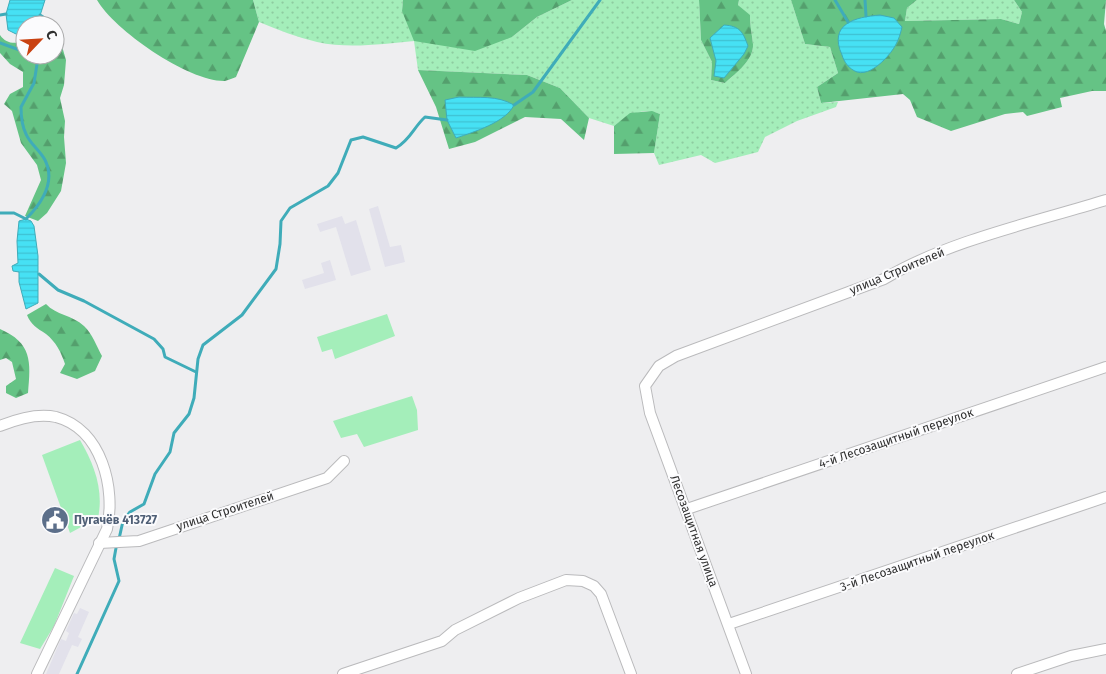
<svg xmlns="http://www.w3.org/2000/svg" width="1106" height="674" font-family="'Fira Sans',sans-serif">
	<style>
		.built { fill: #e2e1eb }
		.grass { fill: url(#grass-dots) }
		.forest { fill: url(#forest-firs) }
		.garden { fill: #a4eeba }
		.water { fill: url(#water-rules); stroke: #3facb9 }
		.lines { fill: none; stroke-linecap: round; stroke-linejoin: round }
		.stream { stroke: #3facb9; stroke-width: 3 }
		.minor-casing { stroke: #bababc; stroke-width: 12 }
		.minor { stroke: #fff; stroke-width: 10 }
		.labels { text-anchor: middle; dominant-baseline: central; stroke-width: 4; stroke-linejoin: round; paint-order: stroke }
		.street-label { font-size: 12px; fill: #303030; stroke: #fbfbfd }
		.service-label { font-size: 12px; font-weight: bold; fill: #4e5e75; stroke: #fbfbfd; text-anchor: start }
	</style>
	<defs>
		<pattern id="grass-dots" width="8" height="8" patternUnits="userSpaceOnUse" patternTransform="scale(1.25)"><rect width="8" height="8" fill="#a4eeba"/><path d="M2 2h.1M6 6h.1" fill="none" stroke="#8ecca0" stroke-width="1.8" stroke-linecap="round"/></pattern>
		<pattern id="forest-firs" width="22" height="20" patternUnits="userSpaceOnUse" patternTransform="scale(1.25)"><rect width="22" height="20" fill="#65c385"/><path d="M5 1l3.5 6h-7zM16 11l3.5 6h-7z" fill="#549f6d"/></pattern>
		<pattern id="water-rules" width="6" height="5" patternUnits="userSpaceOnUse" patternTransform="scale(1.25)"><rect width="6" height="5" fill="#46e1f4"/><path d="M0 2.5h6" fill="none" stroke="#3ec1d2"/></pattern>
	</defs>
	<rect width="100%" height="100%" fill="#eeeef0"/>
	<g class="built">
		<path d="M 378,206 L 390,247 L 401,245 L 405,262 L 385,267 L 369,209 Z"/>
		<path d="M 342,216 L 345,224 L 356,220 L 371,270 L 351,276 L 336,227 L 320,232 L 317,224 Z"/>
		<path d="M 330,260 L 336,280 L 305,289 L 302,280 L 324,273 L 321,263 Z"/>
		<path d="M 80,608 L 89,612 L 78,637 L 82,639 L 78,647 L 72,645 L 59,674 L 46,674 L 61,639 L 66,641 L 69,633 L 66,631 L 74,613 L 77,614 Z"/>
	</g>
	<g class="grass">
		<path d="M 253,0 L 403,0 L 402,11 L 512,37 L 537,17 L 572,0 L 699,0 L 701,40 L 712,62 L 711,80 L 725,83 C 736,73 754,60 753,44 C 752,34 750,26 750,16 L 738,5 L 739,0 L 791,0 L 805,44 L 830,47 L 838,73 L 817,87 L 821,103 L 838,102 L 836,107 L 797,121 L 765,137 L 758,152 L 715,163 L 701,155 L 659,165 L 654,153 L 660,114 C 642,107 628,115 614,126 L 589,118 L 560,88 L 527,75 L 418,70 L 414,41 C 383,44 348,49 317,42 C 297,37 278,30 259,22 Z"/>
		<path d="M 917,0 L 1014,0 L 1022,12 L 1019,24 L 1001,19 L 905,21 L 907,8 Z"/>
	</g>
	<g class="forest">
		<path d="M 97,0 L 253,0 L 259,22 L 236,77 C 233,78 229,80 225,81 C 189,82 114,30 97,0 Z"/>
		<path d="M 403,0 L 572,0 L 537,17 L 512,37 L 475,51 L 414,41 L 402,11 Z"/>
		<path d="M 699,0 L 739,0 L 738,5 L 750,15 C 750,26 752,34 753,44 C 754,60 736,73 725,83 L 711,80 L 712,62 L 701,40 Z"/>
		<path d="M 791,0 L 917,0 L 907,8 L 905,21 L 1001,19 L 1019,24 L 1022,12 L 1014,0 L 1106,0 L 1104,24 L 1106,31 L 1106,91 L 1092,91 L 1060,98 L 1062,107 L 1027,116 L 1023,112 L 1005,114 L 951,131 L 917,117 L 910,100 L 903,94 L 821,103 L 817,87 L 838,73 L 830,47 L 805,44 Z"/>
		<path d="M 55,32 L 59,36 L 66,60 L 64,85 L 60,98 L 65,121 L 64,137 L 66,163 L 61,191 L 47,213 L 38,221 L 25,216 L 41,180 L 37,165 L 21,143 L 12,111 L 4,104 L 10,94 L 23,87 L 23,72 L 10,64 L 0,53 L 0,35 C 6,44 15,44 25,41 L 25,55 L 55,55 Z"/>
		<path d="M 418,70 L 527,75 L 560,88 L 589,118 L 584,140 L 561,119 L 525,117 L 475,142 L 449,149 L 436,107 Z"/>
		<path d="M 652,111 L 660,114 L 654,153 L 614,154 L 614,126 L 630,113 Z"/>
		<path d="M 46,304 C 56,315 72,315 84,326 C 92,333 97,347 102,356 L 95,371 L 77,379 L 60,373 L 65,364 C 61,352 56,342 46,334 C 37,328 31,325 27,315 Z"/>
		<path d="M 0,329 C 32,343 31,361 28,393 L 16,398 L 6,393 L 6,386 L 16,379 L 12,362 L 6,358 L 0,360 Z"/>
	</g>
	<g class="garden">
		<path d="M 387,314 L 395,336 L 335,359 L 332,349 L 322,352 L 317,337 Z"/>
		<path d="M 412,396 L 417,410 L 418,430 L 364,447 L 357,434 L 341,438 L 333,421 Z"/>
		<path d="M 80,440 C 94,464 104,490 98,518 L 70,533 L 42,455 Z"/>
		<path d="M 55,568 L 74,576 L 54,626 L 40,649 L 20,643 Z"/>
	</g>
	<g class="water">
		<path d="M 10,0 L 45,0 L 38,22 L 36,25 L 25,25 L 25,31 L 18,35 L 8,30 L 6,14 Z"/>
		<path d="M 880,15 L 894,18 L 902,27 C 899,41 894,50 884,60 C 877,67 866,75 857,72 C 849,69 844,62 842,55 C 828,24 855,17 880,15 Z"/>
		<path d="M 724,25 C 740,26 743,32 748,46 L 744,54 L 724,78 L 714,76 L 716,61 L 710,38 Z"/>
		<path d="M 459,97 C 479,98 497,95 514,105 C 506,122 474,132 456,138 L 447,120 L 445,100 Z"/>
		<path d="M 26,219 L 31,221 L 34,226 L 38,256 L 38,303 L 26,309 L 19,282 L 19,272 L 13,271 L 12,266 L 18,263 L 17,241 L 19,221 Z"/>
	</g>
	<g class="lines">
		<g class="stream">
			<path d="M 835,0 L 848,22"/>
			<path d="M 865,0 L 866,16"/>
			<path d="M 0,15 L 6,14"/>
			<path d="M 40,15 L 46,19 L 48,25"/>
			<path d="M 0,43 L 25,52"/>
			<path d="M 514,105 L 533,92 L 600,0"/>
			<path d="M 0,213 L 14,213 L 26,219 C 42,203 56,182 45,160 C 40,150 30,144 26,134 C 22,126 21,116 21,107 L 34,83 L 38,58 L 41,55"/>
			<path d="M 39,274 L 58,290 L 84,301 L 154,339 L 163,349 L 165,357 L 196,372"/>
			<path d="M 119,539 L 123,521 L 130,512 L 144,504 L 155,474 L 170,452 L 174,433 L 189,414 L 194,398 L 198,359 L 203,345 L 242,315 L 276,269 L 280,244 L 281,221 L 290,208 L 328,186 L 338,173 L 351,140 L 363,137 L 396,148 C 411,139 413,128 425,117 L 447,120"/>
			<path d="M 77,674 L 119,581 L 114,559 L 116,548"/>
		</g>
		<g class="minor-casing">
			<g id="minor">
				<path d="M 0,426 C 17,419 38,413 56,417 C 102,429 116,489 107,529 L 37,674"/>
				<path d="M 687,509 L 1106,367"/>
				<path d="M 99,543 L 139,541 L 327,478 L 344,461"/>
				<path d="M 729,624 L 1106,497"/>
				<path d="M 343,674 L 442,641 L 455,630 L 519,598 L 566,580 L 583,581 L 594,586 L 601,594 L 631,674"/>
				<path d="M 746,674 L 650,413 L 645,386 L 659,366 L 676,356 L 884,279 C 947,241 1035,222 1106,200"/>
				<path d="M 1017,674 L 1071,656 L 1106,649"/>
			</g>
		</g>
		<use href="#minor" class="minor"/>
	</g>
	<defs>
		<g id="civic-disc" transform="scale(1.4375)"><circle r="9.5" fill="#5c6f8a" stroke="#fbfbfd"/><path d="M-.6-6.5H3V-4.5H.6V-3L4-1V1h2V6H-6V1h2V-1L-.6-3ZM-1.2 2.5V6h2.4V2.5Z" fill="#fff"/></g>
	</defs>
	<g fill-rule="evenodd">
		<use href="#civic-disc" x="55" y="520"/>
	</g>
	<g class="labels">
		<g class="street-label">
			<text transform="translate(897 271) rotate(-23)">улица Строителей</text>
			<text transform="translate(896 438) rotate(-19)">4-й Лесозащитный переулок</text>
			<text transform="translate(225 511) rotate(-18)">улица Строителей</text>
			<text transform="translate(694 531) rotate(70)">Лесозащитная улица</text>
			<text transform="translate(917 561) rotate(-19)">3-й Лесозащитный переулок</text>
		</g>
		<g class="service-label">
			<text x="74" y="520">Пугачёв 413727</text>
		</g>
	</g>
	<g transform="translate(40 40) rotate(65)"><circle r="24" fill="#fbfbfd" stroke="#aaaaab"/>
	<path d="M0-4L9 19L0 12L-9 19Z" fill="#c94212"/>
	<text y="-8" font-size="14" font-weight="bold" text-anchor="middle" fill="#303030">С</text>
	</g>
</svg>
